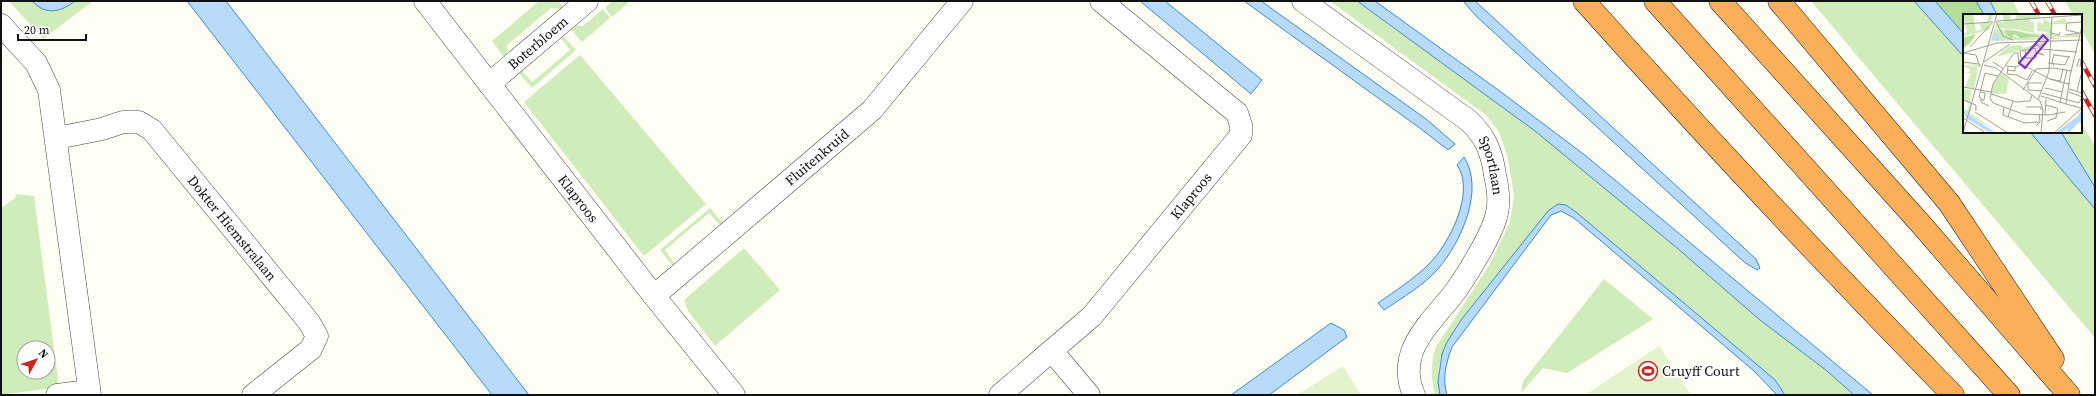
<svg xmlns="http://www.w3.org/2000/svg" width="2096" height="396" font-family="'Source Serif 4',serif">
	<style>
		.green { fill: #d1ecbb; fill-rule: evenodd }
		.forest { fill: #b3de9a }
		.pitch { fill: #e3f3ce }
		.water { fill: #b7dbf9; stroke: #3a8ad3 }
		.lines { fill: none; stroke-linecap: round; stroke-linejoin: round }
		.street-casing { stroke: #444; stroke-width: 23 }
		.highway-casing { stroke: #222; stroke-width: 23 }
		.street { stroke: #fff; stroke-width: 22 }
		.highway { stroke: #faaf58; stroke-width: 22 }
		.rail-casing { stroke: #c92621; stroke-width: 4.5 }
		.rail { stroke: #fff; stroke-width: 3; stroke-dasharray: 9; stroke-linecap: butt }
		.labels { text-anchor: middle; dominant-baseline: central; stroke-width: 4; stroke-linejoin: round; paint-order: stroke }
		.street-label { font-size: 14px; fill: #111; stroke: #fff }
		.poi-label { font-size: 14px; fill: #111; stroke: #fff; text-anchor: start }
		.inset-river { fill: none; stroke: #b7dbf9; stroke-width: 2 }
		.inset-road { fill: none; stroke: #a09f9a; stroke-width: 1 }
		.view { fill: #7b2cbf; fill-opacity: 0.15; stroke: #7b2cbf; stroke-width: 2 }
		.inset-edge { fill: none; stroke: #111; stroke-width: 2 }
	</style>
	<rect width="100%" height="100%" fill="#fffef5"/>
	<g class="green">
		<path d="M 9,1 L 32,1 L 37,6 L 60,11 L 75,1 L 93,1 L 43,39 Z"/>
		<path d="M 539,1 L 558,1 L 563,7 L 560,9 L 551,8 L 507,45 L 507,55 L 504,57 L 492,41 Z"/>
		<path d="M 612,1 L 630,1 L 612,17 L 605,8 Z"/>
		<path d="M 1330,1 L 1356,1 L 1535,131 L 1677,248 L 1761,320 L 1827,371 L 1854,395 L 1785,395 L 1775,381 L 1762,369 L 1558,205 L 1447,342 C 1439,359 1437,376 1440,395 L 1435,395 C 1431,378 1430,364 1436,347 L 1490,264 L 1509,224 L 1512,210 L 1514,195 L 1508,159 L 1499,132 L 1486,115 Z"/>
		<path d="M 1811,1 L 1914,1 L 1964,57 L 1964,132 L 2030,132 L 2090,202 L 2095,209 L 2095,338 Z"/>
		<path d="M 1990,1 L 2013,1 L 2020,15 L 1997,15 Z"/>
		<path d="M 2065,1 L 2095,1 L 2095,54 L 2081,29 L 2081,15 L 2073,15 Z"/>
		<path d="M 603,9 L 610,18 L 582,42 L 570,28 L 574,25 L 583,26 Z"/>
		<path d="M 562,35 L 576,50 L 532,88 L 518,72 L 522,71 L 532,82 L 570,50 L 561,38 Z"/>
		<path d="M 580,55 L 706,204 L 644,256 L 524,102 Z"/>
		<path d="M 2081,122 L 2095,146 L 2095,187 L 2061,132 L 2081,132 Z"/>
		<path d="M 16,194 L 34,196 L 59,387 L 1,395 L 1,208 L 15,198 ZM 24,348 L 48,348 L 48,372 L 24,372 Z"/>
		<path d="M 710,208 L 723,223 L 720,225 L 709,213 L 665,250 L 674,263 L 673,266 L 660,250 Z"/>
		<path d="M 744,248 L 780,290 L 715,346 L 688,311 L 684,300 Z"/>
		<path d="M 1604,279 L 1653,319 L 1567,373 L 1543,368 L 1521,393 L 1523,381 Z"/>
	</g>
	<path class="forest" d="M 1935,1 L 1976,1 L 1984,15 L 1964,15 L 1964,34 Z"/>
	<g class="pitch">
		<path d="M 1659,346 L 1691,395 L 1585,395 Z"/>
		<path d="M 1343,366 L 1361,395 L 1297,395 Z"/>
	</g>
	<g class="water">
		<path d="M 32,1 L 75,1 C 61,12 46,16 32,1 Z"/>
		<path d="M 187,1 L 226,1 L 529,395 L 492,395 Z"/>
		<path d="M 1140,1 L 1165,1 L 1262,80 L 1251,94 Z"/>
		<path d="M 1244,1 L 1261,1 L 1426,119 L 1455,144 L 1448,150 L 1421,129 Z"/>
		<path d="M 1357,1 L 1375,1 L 1501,92 L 1586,156 L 1873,395 L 1854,395 L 1827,371 L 1760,320 L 1677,248 L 1535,131 Z"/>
		<path d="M 1463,1 L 1475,1 L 1756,259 L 1760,268 L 1757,270 L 1744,262 L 1476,16 Z"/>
		<path d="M 1914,1 L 1935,1 L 1964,34 L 1964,57 Z"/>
		<path d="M 1976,1 L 1990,1 L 1997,15 L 1984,15 Z"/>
		<path d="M 2030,132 L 2061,132 L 2095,187 L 2095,209 Z"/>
		<path d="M 1464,157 C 1485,190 1461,242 1438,269 C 1424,285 1402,298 1384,310 L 1378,303 C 1395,291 1414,279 1429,264 C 1449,244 1476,192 1457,165 Z"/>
		<path d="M 1558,204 L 1566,205 L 1576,212 L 1761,368 L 1775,380 L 1785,395 L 1777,395 L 1754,371 L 1574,218 L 1561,211 L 1551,215 L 1452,347 C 1446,363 1442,378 1447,395 L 1440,395 L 1438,382 L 1442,354 L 1447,342 L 1461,320 L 1548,211 Z"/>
		<path d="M 1331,323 L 1344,330 L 1347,337 L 1269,395 L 1231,395 Z"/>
	</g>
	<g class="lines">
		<g class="street-casing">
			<g id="street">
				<path id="s1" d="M 425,1 L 654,296 L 734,395"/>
				<path id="s2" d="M 1303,1 L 1469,121 C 1486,137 1492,153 1495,175 C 1498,188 1500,204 1496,217 C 1491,236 1464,281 1451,297 C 1427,326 1396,354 1414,395"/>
				<path d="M 1,25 L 36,63 L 49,90 L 90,395"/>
				<path id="s3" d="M 489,84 L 587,1"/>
				<path id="s4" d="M 57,138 L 102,129 L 123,122 L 139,122 L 152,130 L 309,322 L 317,336 L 311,349 L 253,395"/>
				<path id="s5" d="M 654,296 L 872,110 L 962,1"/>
				<path d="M 1052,351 L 1089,395"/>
				<path d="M 57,395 L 89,391"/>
				<path id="s6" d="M 1000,395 L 1092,316 L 1241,135 L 1241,125 L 1237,113 L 1101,1"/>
			</g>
		</g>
		<g class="highway-casing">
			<g id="highway">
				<path d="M 1584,1 C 1704,135 1827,266 1953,395"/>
				<path d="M 1655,1 L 2009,395"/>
				<path d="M 1720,1 L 1919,222 L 2069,395"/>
				<path d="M 1779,1 L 1949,203 L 2053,359"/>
			</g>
		</g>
		<use href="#street" class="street"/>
		<use href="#highway" class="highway"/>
		<g class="rail-casing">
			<g id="rail">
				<path d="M 2031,1 L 2039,15"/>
				<path d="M 2047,1 L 2055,15"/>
				<path d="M 2081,61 L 2095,86"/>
				<path d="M 2081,91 L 2095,115"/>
			</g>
		</g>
		<use href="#rail" class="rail"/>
	</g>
	<defs>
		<g id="stadium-ring" transform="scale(1)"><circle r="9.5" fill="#fff" stroke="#c92621" stroke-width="1.5"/><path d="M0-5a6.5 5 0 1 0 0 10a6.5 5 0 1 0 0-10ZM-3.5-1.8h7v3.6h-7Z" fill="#c92621"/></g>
	</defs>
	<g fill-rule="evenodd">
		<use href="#stadium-ring" x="1648" y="371"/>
	</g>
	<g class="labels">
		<g class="street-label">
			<text stroke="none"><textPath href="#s3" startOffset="64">Boterbloem</textPath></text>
			<text stroke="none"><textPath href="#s5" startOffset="214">Fluitenkruid</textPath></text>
			<text stroke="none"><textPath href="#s2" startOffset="256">Sportlaan</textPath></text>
			<text stroke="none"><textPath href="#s6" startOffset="277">Klaproos</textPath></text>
			<text stroke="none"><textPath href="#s1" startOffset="250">Klaproos</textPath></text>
			<text stroke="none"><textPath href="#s4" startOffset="226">Dokter Hiemstralaan</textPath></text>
		</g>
		<g class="poi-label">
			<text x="1662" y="371">Cruyff Court</text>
		</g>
	</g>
	<g transform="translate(1963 14)">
		<rect width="119" height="119" fill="#fffef5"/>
		<path d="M 0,0 L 10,0 L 13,17 L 18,16 L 17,9 L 24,8 L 26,0 L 30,0 L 28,7 L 25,8 L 27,15 L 0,23 L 0,20 L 4,18 ZM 35,0 L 48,0 L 47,6 L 52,6 L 54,0 L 77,0 L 77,4 L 67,5 L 67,8 L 71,8 L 71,19 L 81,21 L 85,18 L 74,17 L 74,8 L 80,10 L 81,4 L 87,9 L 102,4 L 104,10 L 89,10 L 88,20 L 100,22 L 116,20 L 119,23 L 87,23 L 52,15 L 31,14 L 36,7 L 41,9 L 40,1 ZM 31,15 L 46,15 L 99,25 L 28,27 ZM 38,15 L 61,18 L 80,24 L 55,24 ZM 85,29 L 79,30 L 79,34 L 77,31 L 33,43 L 46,32 L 58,31 L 60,34 L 75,30 ZM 0,49 L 16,51 L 11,75 L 2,73 L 8,59 L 1,59 L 7,58 L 7,55 L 1,53 L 0,56 L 0,51 L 14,53 L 13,58 L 15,53 ZM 38,59 L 46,65 L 43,80 L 28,80 L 31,69 ZM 0,75 L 8,76 L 7,88 L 13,91 L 13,96 L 11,97 L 13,92 L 9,90 L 7,99 L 36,119 L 0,97 L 0,95 L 4,97 L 7,89 L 0,86 Z" fill="#d1ecbb" fill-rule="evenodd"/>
		<path d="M 41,16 L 54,17 L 80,23 L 57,24 L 51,20 L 49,24 L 43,21 L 44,19 ZM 13,20 L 7,29 L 0,34 L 0,24 Z" fill="#b3de9a"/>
		<path d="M 119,95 L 119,110 L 116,108 L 106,119 L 102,119 L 106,114 L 99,119 L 92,119 L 115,102 ZM 0,97 L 33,119 L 27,119 L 3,104 Z" fill="#b7dbf9"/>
		<path class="inset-river" d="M 30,26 L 32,20 L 35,21 L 35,25 L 31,26"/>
		<path class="inset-road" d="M 33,7 L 40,22 L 50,26M 34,7 L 119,1M 0,10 L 29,8M 88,16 L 88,19 L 96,21 L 97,18M 116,19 L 103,16 L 104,9 L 119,8M 102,21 L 117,19M 7,33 L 30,8M 67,33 L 75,31 L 78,35 L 114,38M 62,36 L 57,37 L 58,44 L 73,44 L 73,38 L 72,34 L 62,36 L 63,44M 0,39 L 34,29 L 119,26M 1,39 L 13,41 L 17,53M 51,39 L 55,39 L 56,50M 73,39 L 81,41 L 77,39M 91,41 L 107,43M 0,48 L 16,50M 21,48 L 47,30M 30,48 L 41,55M 85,49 L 102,51 L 106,42M 21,51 L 33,54 L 77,87 L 80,95 L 78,119M 42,52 L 30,70 L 27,84 L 30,89 L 60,100 L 86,101 L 102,98M 42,52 L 51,39M 43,52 L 54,53 L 58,50 L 87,65M 91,52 L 89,49 L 91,40M 45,53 L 44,60 L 54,61 L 64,66 L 69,57M 114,53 L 116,45 L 118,46 L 117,53M 100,55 L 97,68 L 107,70M 44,56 L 52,57 L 52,53M 97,67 L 87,65 L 97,68M 65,69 L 65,76 L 79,77M 65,69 L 79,69M 101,69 L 104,56M 0,73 L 28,78M 82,74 L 100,78M 106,75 L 119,79M 60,76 L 73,55 L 91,54 L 109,57M 114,77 L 118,61M 18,78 L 22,79 L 21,86 L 18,86M 106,78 L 119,83M 79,79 L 105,86M 28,80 L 53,88 L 67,87 L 69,81M 78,82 L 103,90M 0,86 L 13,91 L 13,97M 75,86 L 86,57 L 89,3M 105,86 L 116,89 L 119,83M 97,89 L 101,69M 103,90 L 107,62 L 119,12M 103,90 L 118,94M 82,91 L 94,94 L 95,98M 26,92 L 18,88 L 18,84 L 16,83 L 22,59 L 35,62M 41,93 L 40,101 L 62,109 L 76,108M 63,93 L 78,93 L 78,96M 12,98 L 45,119M 82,101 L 83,85M 45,103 L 50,87M 0,104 L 23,119M 84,107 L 93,104 L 94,98M 73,112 L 77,108 L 76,100M 0,119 L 34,0M 91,119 L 119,94"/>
		<path class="view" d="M 80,21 L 85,26 L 62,54 L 56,49 Z"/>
		<rect width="119" height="119" class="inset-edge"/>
	</g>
	<rect width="2096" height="396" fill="none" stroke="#111111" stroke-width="4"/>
	<g transform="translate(36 360) rotate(50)"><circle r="19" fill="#ffffff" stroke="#a0a0a0"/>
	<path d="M0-3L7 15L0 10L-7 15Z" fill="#c92621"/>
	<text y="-6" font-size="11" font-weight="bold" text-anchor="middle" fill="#111111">N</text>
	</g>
	<path d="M18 34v6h68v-6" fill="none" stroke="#111111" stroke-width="2"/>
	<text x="24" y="34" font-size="12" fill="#111111" stroke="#ffffff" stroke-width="3" paint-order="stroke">20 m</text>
</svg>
